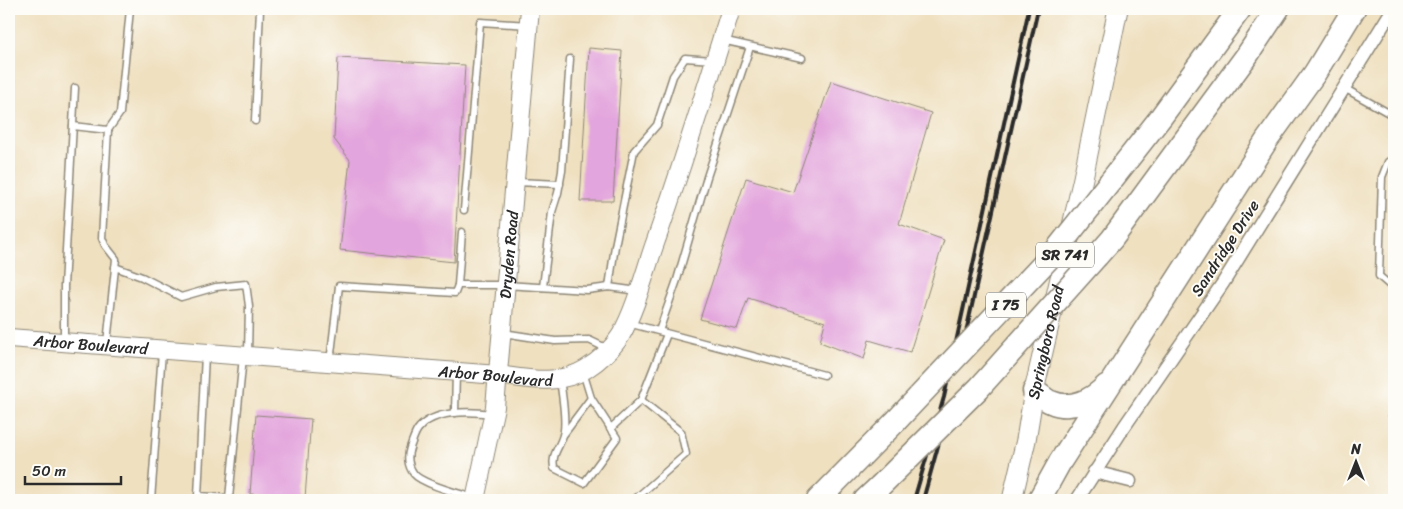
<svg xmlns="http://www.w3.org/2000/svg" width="1403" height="509" font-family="Sriracha,sans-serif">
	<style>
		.building { fill: #e3a5dd }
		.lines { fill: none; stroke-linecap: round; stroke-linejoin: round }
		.lane-casing { stroke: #8d8676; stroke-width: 9 }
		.street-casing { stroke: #8d8676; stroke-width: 15 }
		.secondary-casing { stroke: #8d8676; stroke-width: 20 }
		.primary-casing { stroke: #8d8676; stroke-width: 21 }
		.highway-casing { stroke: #8d8676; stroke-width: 25 }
		.lane { stroke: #fff; stroke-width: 6 }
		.street { stroke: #fff; stroke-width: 12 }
		.secondary { stroke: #fff; stroke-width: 18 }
		.primary { stroke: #fff; stroke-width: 19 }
		.highway { stroke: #fff; stroke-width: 22 }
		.rail { stroke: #2b2b2b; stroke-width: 4 }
		.highway-bridge-casing { stroke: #8d8676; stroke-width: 25; stroke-linecap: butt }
		.highway-bridge { stroke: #fff; stroke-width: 22 }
		.labels { text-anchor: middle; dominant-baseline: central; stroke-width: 4; stroke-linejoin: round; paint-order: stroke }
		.shield { fill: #fdfcf7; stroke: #6a6a68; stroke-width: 1 }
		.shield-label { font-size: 15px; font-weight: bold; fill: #2b2b2b }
		.street-label { font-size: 16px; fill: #2b2b2b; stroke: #fdfcf7 }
	</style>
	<rect width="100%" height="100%" fill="#fdfcf7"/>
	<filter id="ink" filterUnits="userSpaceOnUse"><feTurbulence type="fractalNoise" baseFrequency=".02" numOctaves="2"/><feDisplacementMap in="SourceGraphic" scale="10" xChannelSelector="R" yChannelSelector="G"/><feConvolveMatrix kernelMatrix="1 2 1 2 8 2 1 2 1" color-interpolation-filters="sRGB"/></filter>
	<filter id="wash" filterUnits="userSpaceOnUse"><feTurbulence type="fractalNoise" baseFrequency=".0096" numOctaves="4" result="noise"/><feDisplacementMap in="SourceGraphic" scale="20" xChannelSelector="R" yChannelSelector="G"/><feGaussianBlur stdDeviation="1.12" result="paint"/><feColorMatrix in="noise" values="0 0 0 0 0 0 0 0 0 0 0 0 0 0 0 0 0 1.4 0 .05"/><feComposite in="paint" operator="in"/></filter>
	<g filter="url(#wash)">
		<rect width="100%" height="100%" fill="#efe0c0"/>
		<g id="blocks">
			<g class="building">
				<path d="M 589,48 L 622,51 L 613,201 L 580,201 Z"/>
				<path d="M 338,58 L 465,65 L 454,262 L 340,250 L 350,160 L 334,139 Z"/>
				<path d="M 831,81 L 931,113 L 899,224 L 944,240 L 910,352 L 869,340 L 864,359 L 820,342 L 825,322 L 748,298 L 737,329 L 700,319 L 746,178 L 793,192 Z"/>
				<path d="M 256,415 L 311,419 L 305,498 L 250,494 Z"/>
			</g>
		</g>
	</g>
	<g filter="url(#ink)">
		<use href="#blocks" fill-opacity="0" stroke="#8d8676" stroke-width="1"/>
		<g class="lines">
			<g class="lane-casing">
				<g id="lane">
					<path d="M 722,40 L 802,58"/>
					<path d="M 1344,88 L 1394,116"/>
					<path d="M 255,121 L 260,9"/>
					<path d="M 73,126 L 108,130 L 102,238 L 105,245 L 116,259 L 107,343"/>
					<path d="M 108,130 L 120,113 L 130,9"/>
					<path d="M 1394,158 L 1388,162 L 1382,177 L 1379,276 L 1394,289"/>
					<path d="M 517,182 L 560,184"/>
					<path d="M 464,210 L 480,22 L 529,25"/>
					<path d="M 115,267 L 142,277 L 181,297 L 216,287 L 246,284 L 249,306 L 248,354"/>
					<path d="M 458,285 L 462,232"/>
					<path d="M 543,287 L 552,212 L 558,193 L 562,171 L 570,59"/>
					<path d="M 609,287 L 615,246 L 634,151 L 657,125 L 673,76 L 685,58 L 713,60"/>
					<path d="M 628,323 L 824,375"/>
					<path d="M 1394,325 L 1392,415 L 1394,415"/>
					<path d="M 659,331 L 677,280 L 707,177 L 750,47"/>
					<path d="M 503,333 L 555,341 L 589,340 L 608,349"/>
					<path d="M 64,341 L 64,286 L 75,88"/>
					<path d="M 205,355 L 198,496 L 229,498 L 243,357"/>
					<path d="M 330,362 L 339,286 L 455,293 L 458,285 L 505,285 L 587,290 L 609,287 L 638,291"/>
					<path d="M 560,380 C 562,393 567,423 563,435 C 560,447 551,454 554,468 L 584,483 L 617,438 L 591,398 L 583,372"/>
					<path d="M 455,413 L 456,373"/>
					<path d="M 610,429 L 641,400 L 667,334"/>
					<path d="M 564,434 L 591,398"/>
					<path d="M 474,498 C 461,494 422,484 414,474 C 407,465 407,455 411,445 C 413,440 415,432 419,428 C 434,410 470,411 492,414"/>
					<path d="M 151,500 L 162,352"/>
					<path d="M 634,500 L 686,454 L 681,432 L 641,400"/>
				</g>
			</g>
			<g class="street-casing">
				<g id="street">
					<path d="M 1094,472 L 1130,481"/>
					<path d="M 1077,500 L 1124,427 L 1223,283 L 1393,9"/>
				</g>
			</g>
			<g class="secondary-casing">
				<g id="secondary">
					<path id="s1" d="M 9,338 L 498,375 C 528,379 558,386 586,369 C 599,361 613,348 621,335 C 636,308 644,275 654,246 C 682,168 706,88 731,9"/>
					<path id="s2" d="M 475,500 L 495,407 L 530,9"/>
				</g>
			</g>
			<g class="primary-casing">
				<g id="primary">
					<path id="s3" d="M 1012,500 L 1026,440 L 1034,391 L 1083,178 L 1118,9"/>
				</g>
			</g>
			<g class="highway-casing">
				<g id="highway">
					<path d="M 1110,182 L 1161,117 L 1240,9"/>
					<path d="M 1097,256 L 1112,239 L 1248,54 L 1278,9"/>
					<path d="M 1034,391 C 1040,394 1045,400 1051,402 C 1071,411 1092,400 1106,386"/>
					<path d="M 818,500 L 895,422"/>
					<path d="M 865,500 L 880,486"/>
					<path d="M 1039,500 L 1060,462 L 1267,140 L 1315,73 L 1354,9"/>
				</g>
			</g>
			<use href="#lane" class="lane"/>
			<use href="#street" class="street"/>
			<use href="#secondary" class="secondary"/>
			<use href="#primary" class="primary"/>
			<use href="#highway" class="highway"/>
			<g class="rail">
				<path d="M 958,368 L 1038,9"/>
				<path d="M 914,500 L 944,397 L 1029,9"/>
				<path d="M 923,500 L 945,421"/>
			</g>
			<g class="highway-bridge-casing">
				<g id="highway-bridge">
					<path d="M 895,422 L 1053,254 L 1110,182"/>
					<path d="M 880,486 L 979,388 L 1097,256"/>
				</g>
			</g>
			<use href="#highway-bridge" class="highway-bridge"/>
		</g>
	</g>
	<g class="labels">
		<g class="shield">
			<rect x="1036" y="242.5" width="58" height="25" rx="4"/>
			<rect x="986" y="292.5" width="40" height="25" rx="4"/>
		</g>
		<g class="shield-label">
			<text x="1065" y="255">SR 741</text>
			<text x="1006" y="305">I 75</text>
		</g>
		<g class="street-label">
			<text transform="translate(1225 248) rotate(-57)">Sandridge Drive</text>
			<text stroke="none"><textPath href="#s2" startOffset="248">Dryden Road</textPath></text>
			<text stroke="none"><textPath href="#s3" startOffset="161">Springboro Road</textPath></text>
			<text stroke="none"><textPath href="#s1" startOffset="82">Arbor Boulevard</textPath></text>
			<text stroke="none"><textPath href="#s1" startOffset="488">Arbor Boulevard</textPath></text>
		</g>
	</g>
	<rect width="1403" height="509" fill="none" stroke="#fdfcf7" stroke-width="30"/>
	<g transform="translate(1356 462)" stroke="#fdfcf7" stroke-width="4" paint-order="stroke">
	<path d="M0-4L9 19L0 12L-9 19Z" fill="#2b2b2b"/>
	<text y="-8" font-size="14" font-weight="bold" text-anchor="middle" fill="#2b2b2b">N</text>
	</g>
	<path d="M25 476v8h96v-8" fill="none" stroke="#2b2b2b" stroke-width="2.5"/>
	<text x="32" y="476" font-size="15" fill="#2b2b2b" stroke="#fdfcf7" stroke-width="4" paint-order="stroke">50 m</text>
</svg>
